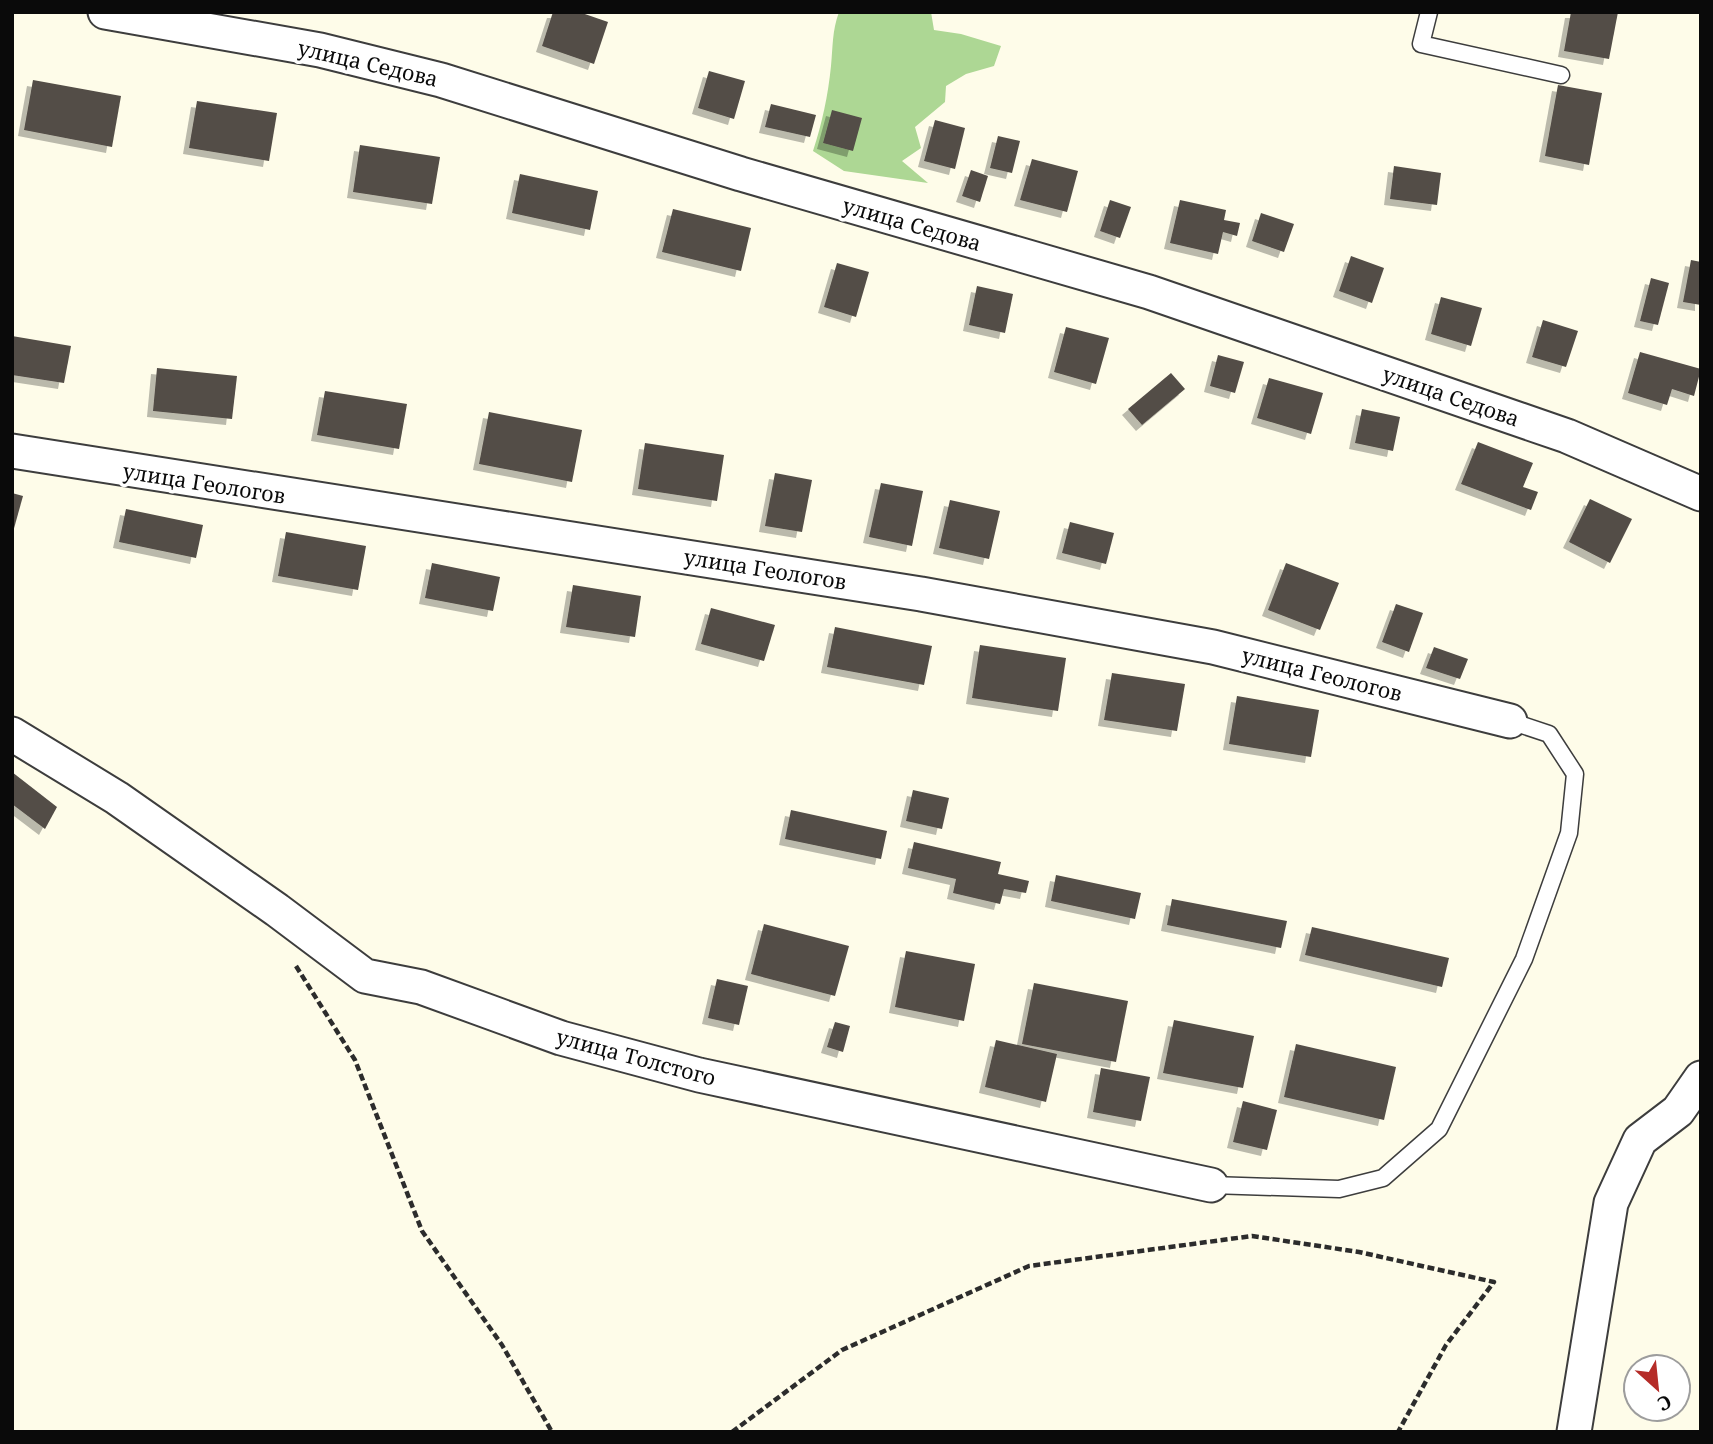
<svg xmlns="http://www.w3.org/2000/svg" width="1713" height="1444" font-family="'Noto Serif',serif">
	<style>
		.forest { fill: #add794 }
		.building { fill: #534d47; filter: url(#shadow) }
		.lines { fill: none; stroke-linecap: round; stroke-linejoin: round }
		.lane-casing { stroke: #3d3d3d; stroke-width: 19 }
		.street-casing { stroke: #3d3d3d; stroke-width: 37 }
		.path { stroke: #2c2c2c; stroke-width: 4.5; stroke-dasharray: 7 3.5; stroke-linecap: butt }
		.lane { stroke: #fff; stroke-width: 16 }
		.street { stroke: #fff; stroke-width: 33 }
		.labels { text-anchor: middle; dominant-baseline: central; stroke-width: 7; stroke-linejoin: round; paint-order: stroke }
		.street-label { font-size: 21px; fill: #0a0a0a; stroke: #fff }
	</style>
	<defs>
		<filter id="shadow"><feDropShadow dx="-6" dy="6" stdDeviation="0" flood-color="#0004"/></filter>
	</defs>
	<rect width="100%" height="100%" fill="#fefce9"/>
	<path class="forest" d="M 839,12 L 931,12 L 934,30 L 961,34 L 1001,46 L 994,66 L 966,74 L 946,86 L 945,102 L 915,127 L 921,148 L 902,161 L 928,183 L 844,171 L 813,151 C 822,123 828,96 831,66 C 833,46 832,31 839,12 Z"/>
	<g class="building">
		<path d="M 553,12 L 579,12 L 608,22 L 594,64 L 542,46 Z"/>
		<path d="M 1571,12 L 1618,12 L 1609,59 L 1564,51 Z"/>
		<path d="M 709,71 L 745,81 L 734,119 L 698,108 Z"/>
		<path d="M 33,80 L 121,96 L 112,147 L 24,130 Z"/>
		<path d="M 1558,85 L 1602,93 L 1589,165 L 1545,156 Z"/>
		<path d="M 197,101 L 277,113 L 269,161 L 189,148 Z"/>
		<path d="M 771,104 L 816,115 L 810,137 L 765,127 Z"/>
		<path d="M 832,110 L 862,118 L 853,151 L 823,143 Z"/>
		<path d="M 935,120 L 965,128 L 955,169 L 924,161 Z"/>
		<path d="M 998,136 L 1020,141 L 1012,173 L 990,168 Z"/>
		<path d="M 360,145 L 440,157 L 432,204 L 353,192 Z"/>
		<path d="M 1032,159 L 1078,171 L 1067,212 L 1020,200 Z"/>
		<path d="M 1394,166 L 1441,173 L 1437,205 L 1390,199 Z"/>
		<path d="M 971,170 L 988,176 L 980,202 L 962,196 Z"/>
		<path d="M 520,174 L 598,191 L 590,230 L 512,213 Z"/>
		<path d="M 1110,200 L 1131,207 L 1120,238 L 1100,231 Z"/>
		<path d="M 1180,200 L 1226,210 L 1224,220 L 1240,223 L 1237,236 L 1223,232 L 1218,254 L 1170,243 Z"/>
		<path d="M 673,209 L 751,228 L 741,271 L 662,252 Z"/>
		<path d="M 1261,213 L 1294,224 L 1284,252 L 1252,241 Z"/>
		<path d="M 1351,256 L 1384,268 L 1372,303 L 1339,291 Z"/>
		<path d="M 1691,260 L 1701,262 L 1701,305 L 1683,302 Z"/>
		<path d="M 837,263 L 869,272 L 856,317 L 824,307 Z"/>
		<path d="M 1651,278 L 1669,283 L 1658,325 L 1640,321 Z"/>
		<path d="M 977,286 L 1013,294 L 1005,333 L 969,325 Z"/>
		<path d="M 1441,297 L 1482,308 L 1471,346 L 1431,334 Z"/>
		<path d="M 1543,320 L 1578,331 L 1566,367 L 1532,357 Z"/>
		<path d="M 1066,327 L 1109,338 L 1096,384 L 1054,372 Z"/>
		<path d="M 12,336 L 71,346 L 64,383 L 12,375 Z"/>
		<path d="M 1640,352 L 1701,369 L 1694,396 L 1672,389 L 1667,405 L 1628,393 Z"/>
		<path d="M 1218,355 L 1244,362 L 1235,393 L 1210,386 Z"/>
		<path d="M 157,368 L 237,376 L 232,419 L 153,411 Z"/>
		<path d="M 1171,373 L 1185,389 L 1142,425 L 1128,409 Z"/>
		<path d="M 1269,378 L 1323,393 L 1311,434 L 1257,418 Z"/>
		<path d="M 325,391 L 407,404 L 399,449 L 317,435 Z"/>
		<path d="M 1362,409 L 1400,417 L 1393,451 L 1355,443 Z"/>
		<path d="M 489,412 L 582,430 L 572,482 L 479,464 Z"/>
		<path d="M 1478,442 L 1533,463 L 1523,487 L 1538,492 L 1531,510 L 1461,484 Z"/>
		<path d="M 645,443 L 724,455 L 717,501 L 638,489 Z"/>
		<path d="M 775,473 L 812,480 L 802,532 L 765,526 Z"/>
		<path d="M 881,483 L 923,491 L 912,546 L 869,537 Z"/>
		<path d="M 12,493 L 23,496 L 13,532 L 12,531 Z"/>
		<path d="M 1590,499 L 1632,519 L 1610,563 L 1569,542 Z"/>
		<path d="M 950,500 L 1000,511 L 989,559 L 939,548 Z"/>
		<path d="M 126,509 L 203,525 L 196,558 L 119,542 Z"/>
		<path d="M 1070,522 L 1114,533 L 1106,564 L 1062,553 Z"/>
		<path d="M 286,532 L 366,546 L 358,590 L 278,576 Z"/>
		<path d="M 432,563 L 500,577 L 493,611 L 425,598 Z"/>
		<path d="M 1286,563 L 1339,583 L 1320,630 L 1268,610 Z"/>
		<path d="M 573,585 L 641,596 L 635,637 L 566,627 Z"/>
		<path d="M 1396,604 L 1423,613 L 1409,652 L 1382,642 Z"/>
		<path d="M 711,608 L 775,625 L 764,661 L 701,644 Z"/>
		<path d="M 835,627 L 932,646 L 924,685 L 827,667 Z"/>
		<path d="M 980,645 L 1066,658 L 1058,711 L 972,698 Z"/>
		<path d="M 1434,647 L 1468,659 L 1460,679 L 1426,668 Z"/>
		<path d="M 1112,673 L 1185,684 L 1177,731 L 1104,720 Z"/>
		<path d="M 1237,696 L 1319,710 L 1311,757 L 1229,744 Z"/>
		<path d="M 12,772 L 57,807 L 45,829 L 12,804 Z"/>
		<path d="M 913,790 L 949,798 L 942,829 L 906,821 Z"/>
		<path d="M 791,810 L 887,831 L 881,859 L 785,839 Z"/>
		<path d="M 914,842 L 1001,862 L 998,874 L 1029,881 L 1026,893 L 1004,889 L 1000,904 L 953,893 L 956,879 L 908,868 Z"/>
		<path d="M 1056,875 L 1141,893 L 1135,919 L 1051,901 Z"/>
		<path d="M 1172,899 L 1287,921 L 1281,948 L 1167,925 Z"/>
		<path d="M 764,924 L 849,946 L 835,996 L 751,974 Z"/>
		<path d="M 1312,927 L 1449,958 L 1442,987 L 1305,955 Z"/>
		<path d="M 906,951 L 975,964 L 964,1021 L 895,1007 Z"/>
		<path d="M 717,979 L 748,986 L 739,1025 L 708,1018 Z"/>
		<path d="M 1034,983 L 1128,1001 L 1116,1062 L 1022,1044 Z"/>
		<path d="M 1174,1020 L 1254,1036 L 1243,1088 L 1163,1073 Z"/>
		<path d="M 835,1022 L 850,1026 L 843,1052 L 827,1047 Z"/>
		<path d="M 996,1040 L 1057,1054 L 1046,1102 L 985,1087 Z"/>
		<path d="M 1296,1044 L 1396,1067 L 1384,1120 L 1284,1097 Z"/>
		<path d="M 1101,1068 L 1150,1077 L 1141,1121 L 1093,1112 Z"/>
		<path d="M 1243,1101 L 1277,1110 L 1267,1150 L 1233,1142 Z"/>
	</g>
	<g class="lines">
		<g class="lane-casing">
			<g id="lane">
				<path d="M 1429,12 L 1421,44 L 1561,75"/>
				<path d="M 1211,1185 L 1339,1189 L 1383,1178 L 1439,1129 L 1524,959 L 1569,833 L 1575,774 L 1549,734 L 1510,721"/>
			</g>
		</g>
		<g class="street-casing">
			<g id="street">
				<path d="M 105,12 L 320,50 L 441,80 L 741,174 L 1149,292 L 1567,436 L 1701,494"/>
				<path d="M 12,451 L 921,594 L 1213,647 L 1510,721"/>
				<path d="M 12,734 L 117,798 L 277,910 L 365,976 L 421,987 L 561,1038 L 699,1075 L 1211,1185"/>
				<path d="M 1574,1432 L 1611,1203 L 1640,1140 L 1678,1111 L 1701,1078"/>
			</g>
		</g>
		<g class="path">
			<path d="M 296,966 L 355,1060 L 422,1231 L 502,1345 L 552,1432"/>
			<path d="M 732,1432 L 842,1350 L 1029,1266 L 1252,1236 L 1359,1252 L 1494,1282 L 1446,1345 L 1398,1432"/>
		</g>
		<use href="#lane" class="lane"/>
		<use href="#street" class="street"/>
	</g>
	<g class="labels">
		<g class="street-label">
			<text transform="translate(368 63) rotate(13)">улица Седова</text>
			<text transform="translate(912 224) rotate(16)">улица Седова</text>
			<text transform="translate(1451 396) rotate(19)">улица Седова</text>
			<text transform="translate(204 483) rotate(9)">улица Геологов</text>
			<text transform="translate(765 569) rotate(9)">улица Геологов</text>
			<text transform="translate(1322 674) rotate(14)">улица Геологов</text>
			<text transform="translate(636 1057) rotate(15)">улица Толстого</text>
		</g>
	</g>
	<rect width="1713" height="1444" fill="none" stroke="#0a0a0a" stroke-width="28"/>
	<g transform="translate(1657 1388) rotate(153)"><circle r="33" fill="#ffffff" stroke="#9d9d9d" stroke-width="2"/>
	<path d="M0-5L12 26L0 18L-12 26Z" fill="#b52c28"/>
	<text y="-10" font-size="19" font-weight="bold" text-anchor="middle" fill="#0a0a0a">С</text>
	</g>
</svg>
